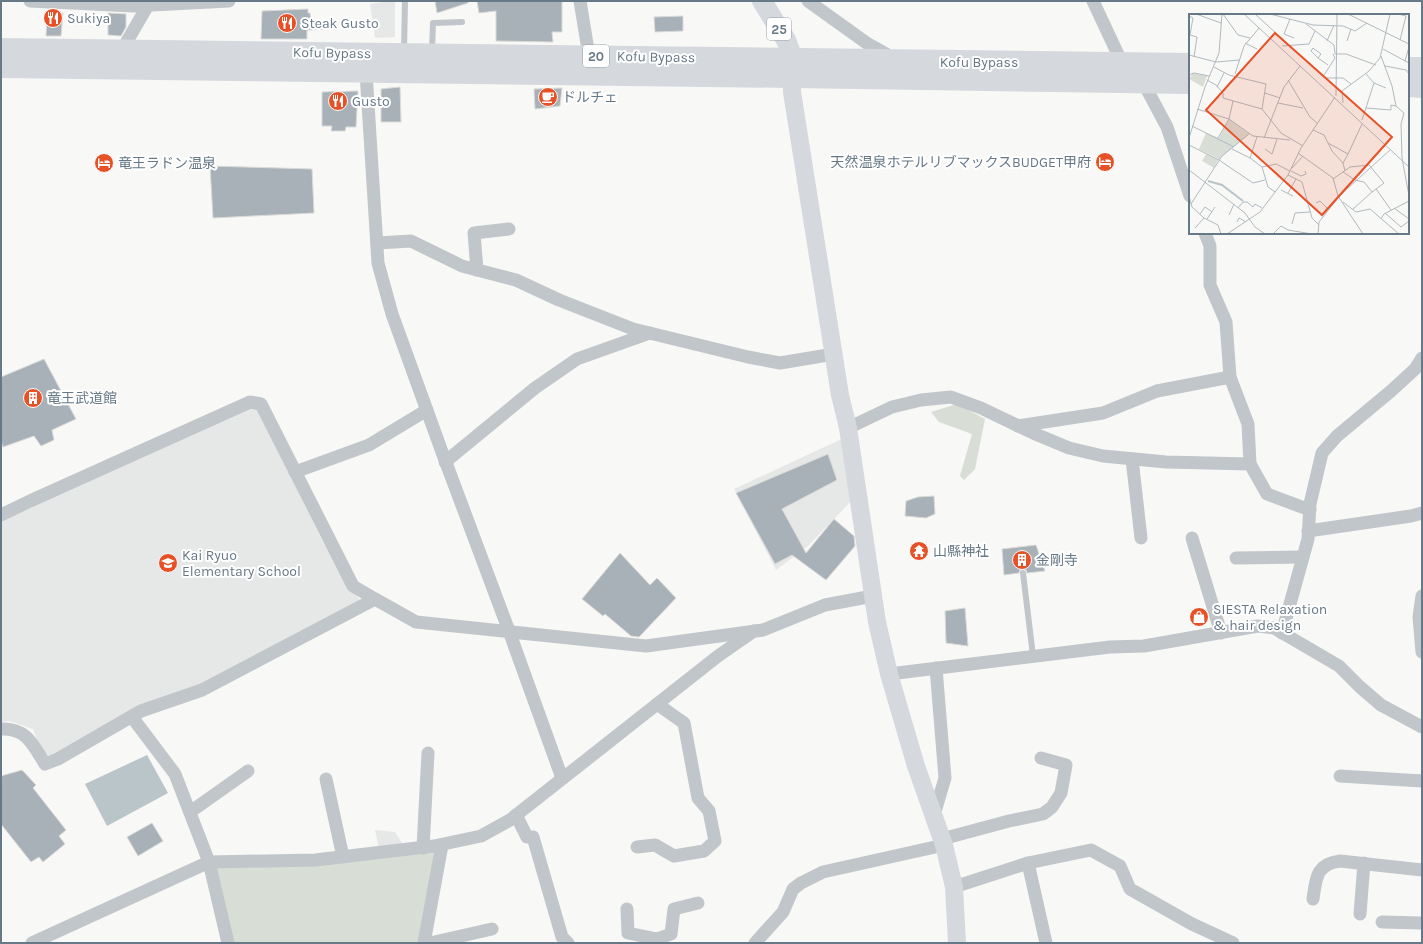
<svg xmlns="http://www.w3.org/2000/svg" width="1423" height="944" font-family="Karla,'Noto Sans JP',sans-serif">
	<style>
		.built { fill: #e6e7e7 }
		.green { fill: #d8ddd5 }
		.water { fill: #b9c5c9 }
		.building { fill: #a8b1b7; stroke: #dadad8 }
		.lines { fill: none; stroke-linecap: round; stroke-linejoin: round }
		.lane { stroke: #c1c6ca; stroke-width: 6 }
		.street { stroke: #c1c6ca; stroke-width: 13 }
		.secondary { stroke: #d5d9dd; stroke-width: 18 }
		.primary { stroke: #d5d9dd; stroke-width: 20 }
		.highway { stroke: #d5d9dd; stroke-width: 22 }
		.labels { text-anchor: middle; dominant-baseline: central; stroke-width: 4; stroke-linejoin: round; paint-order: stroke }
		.shield { fill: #fff; stroke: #95a1ab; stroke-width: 1 }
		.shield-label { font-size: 13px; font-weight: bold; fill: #677987 }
		.poi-label { font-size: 14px; fill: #677987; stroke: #fff; text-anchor: start }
		.street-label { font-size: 14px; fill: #677987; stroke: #fff }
		.inset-river { fill: none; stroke: #b9c5c9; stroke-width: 2 }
		.inset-road { fill: none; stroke: #b1bac0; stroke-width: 1 }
		.view { fill: #e75127; fill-opacity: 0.15; stroke: #e75127; stroke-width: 2 }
		.inset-edge { fill: none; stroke: #677987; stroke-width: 2 }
	</style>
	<rect width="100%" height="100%" fill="#f8f8f6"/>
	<g class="built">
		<path d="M 388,1 L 395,1 L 395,37 L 375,38 L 370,4 Z"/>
		<path d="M 256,406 L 321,538 L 349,588 L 361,601 L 195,687 L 51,756 L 42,753 L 33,729 L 9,721 L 1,722 L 1,519 Z"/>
		<path d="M 846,437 L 858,494 L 808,546 L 776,570 L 734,489 Z"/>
		<path d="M 375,830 L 395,832 L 402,843 L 380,853 Z"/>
	</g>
	<g class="green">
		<path d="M 957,404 L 985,419 L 975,469 L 964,480 L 960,476 L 972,434 L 939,422 L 931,412 Z"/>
		<path d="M 439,848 L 421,943 L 231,943 L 212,864 Z"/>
	</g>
	<path class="water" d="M 147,755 L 168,793 L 107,826 L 85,784 Z"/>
	<g class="building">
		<path d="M 435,1 L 468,1 L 468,3 L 437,13 Z"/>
		<path d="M 477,1 L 562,1 L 562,32 L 552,32 L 553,42 L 496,41 L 496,11 L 479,13 Z"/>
		<path d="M 308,9 L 308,13 L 310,13 L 311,21 L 331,29 L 307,30 L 307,39 L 261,39 L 262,11 Z"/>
		<path d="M 47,13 L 63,13 L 61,36 L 46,36 Z"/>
		<path d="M 108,13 L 126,14 L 126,27 L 121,36 L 108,35 Z"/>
		<path d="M 683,16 L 683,31 L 655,32 L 654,17 Z"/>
		<path d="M 400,87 L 401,122 L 381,122 L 381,89 Z"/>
		<path d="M 562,88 L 560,106 L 535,109 L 534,89 Z"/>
		<path d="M 358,91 L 356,127 L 346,127 L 345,131 L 331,131 L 332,126 L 322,126 L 322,92 Z"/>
		<path d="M 210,166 L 312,169 L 314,213 L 213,218 Z"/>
		<path d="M 44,359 L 76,419 L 52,430 L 54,440 L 41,446 L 34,436 L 3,447 L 1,441 L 1,377 Z"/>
		<path d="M 828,454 L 837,480 L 782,509 L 806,553 L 834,519 L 854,536 L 855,546 L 826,580 L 792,555 L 775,564 L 736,493 Z"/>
		<path d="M 934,496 L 935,514 L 926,518 L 905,516 L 906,501 L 918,497 Z"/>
		<path d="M 1036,545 L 1045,571 L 1027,573 L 1026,570 L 1023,569 L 1020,570 L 1019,573 L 1004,575 L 1002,549 Z"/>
		<path d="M 620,553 L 650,585 L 657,578 L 676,598 L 639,637 L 631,636 L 605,614 L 603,616 L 582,599 Z"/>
		<path d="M 965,608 L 968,646 L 946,643 L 945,611 Z"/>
		<path d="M 22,770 L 36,785 L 33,788 L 66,830 L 59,836 L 65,844 L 43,862 L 39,857 L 31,862 L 1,824 L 1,776 Z"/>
		<path d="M 152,823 L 163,841 L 138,856 L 127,837 Z"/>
	</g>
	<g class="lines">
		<g class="lane">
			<path d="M 404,51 L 405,1"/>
			<path d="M 432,51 L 433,23 L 462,22"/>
			<path d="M 1023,573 L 1033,656"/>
		</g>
		<g class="street">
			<path d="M 30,1 L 133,6 L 229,1"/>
			<path d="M 580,1 L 589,56"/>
			<path d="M 808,1 L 868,44 L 886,54 L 889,61"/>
			<path d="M 1093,1 L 1122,63"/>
			<path d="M 122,50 L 148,5 L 153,2"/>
			<path d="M 366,72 L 378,263 L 392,314 L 442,452 L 509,631 L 562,778"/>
			<path d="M 1143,82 L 1167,127 L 1190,196"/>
			<path d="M 1205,233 L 1210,246 L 1210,285 L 1226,322 L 1230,377"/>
			<path d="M 377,243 L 411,241 L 462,266 L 516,280 L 559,300 L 633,329 L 748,357 L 780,363 L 834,354"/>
			<path d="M 477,270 L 474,233 L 509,229"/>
			<path d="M 1018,426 L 1103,413 L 1157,391 L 1230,377 L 1248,424 L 1250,464"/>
			<path d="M 848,428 L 892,407 L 921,400 L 951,397 L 981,408 L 1033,433 L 1069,448 L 1103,456 L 1166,462 L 1250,464 L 1267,494 L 1310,510"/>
			<path d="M 1132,459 L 1141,538"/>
			<path d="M 445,462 L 535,388 L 577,359 L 650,333"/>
			<path d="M 295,472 L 369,445 L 427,410"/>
			<path d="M 1,515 L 30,501 L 250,402 L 261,404 L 353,586 L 375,599 L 202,690 L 141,711 L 58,759 L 45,764 C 33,745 27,728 1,729"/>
			<path d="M 1308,531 L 1411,516 L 1422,513"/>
			<path d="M 1192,538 L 1221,633"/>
			<path d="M 1236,558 L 1303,557"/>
			<path d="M 1422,596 L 1419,617 L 1422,652"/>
			<path d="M 375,599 L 416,622 L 646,646 L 763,630 L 825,605 L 873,596"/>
			<path d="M 1282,633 L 1308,539 L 1310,504 L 1322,453 L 1337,436 L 1391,391 L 1415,369 L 1422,358"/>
			<path d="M 889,674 L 1110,647 L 1144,646 L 1258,626 L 1274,628 L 1339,666 L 1360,687 L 1381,705 L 1422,727"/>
			<path d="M 132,717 L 175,774 L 209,862 L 228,943"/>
			<path d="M 1340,776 L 1422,781"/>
			<path d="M 326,779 L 343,857"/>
			<path d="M 190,812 L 248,771"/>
			<path d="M 516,815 L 527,837 L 533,837 L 562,937 L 568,943"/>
			<path d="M 934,815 L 945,778 L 936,668"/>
			<path d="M 942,839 L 1009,821 L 1043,814 L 1052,807 L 1061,793 L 1066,765 L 1041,758"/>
			<path d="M 637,847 L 655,845 L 674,856 L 704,851 L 715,841 L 709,811 L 698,798 L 684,723 L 657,704"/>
			<path d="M 423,848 L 428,753"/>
			<path d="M 1028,863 L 1046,943"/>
			<path d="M 954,887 L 1028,863 L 1091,850 L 1120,866 L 1130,889 L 1192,924 L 1233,943"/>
			<path d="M 1313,899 C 1316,878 1316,864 1340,861 L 1422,870"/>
			<path d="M 627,909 L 628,933 L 657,939 L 657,943"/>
			<path d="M 1360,914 L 1364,863"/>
			<path d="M 1382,922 L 1422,923"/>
			<path d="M 657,939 L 671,934 L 674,909 L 698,903"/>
			<path d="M 32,943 L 209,862 L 315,860 L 434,846 L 481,836 L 510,820 L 718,656 L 754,631"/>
			<path d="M 424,943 L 442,845"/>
			<path d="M 430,943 L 492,929"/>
			<path d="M 755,943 L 783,912 L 793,889 L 801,883 L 823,872 L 944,845"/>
		</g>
		<path class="secondary" d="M 792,64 L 792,92 L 840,395 L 848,428 L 877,622 L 889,674 L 916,766 L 944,845 L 954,887 L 957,943"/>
		<path class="primary" d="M 762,1 L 786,40 L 793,59"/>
		<g class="highway">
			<path d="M 1,49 L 1190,64"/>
			<path d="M 1,67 L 792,77 L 1190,83"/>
			<path d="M 1408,68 L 1422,68"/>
			<path d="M 1408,86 L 1422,87"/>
		</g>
	</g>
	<defs>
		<g id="restaurant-disc" transform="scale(1)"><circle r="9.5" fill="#e75127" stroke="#fff"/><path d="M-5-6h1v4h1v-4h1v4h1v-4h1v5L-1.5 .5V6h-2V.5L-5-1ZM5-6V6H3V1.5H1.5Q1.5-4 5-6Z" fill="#fff"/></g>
		<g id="cafe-disc" transform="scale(1)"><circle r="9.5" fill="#e75127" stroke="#fff"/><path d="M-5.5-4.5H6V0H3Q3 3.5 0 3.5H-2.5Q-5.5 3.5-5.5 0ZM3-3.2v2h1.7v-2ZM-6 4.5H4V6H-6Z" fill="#fff"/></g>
		<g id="hotel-disc" transform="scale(1)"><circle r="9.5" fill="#e75127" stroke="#fff"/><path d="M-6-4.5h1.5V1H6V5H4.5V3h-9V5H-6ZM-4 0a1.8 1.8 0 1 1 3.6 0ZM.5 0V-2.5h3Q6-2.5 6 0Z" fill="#fff"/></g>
		<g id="building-disc" transform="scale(1)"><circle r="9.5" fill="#e75127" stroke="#fff"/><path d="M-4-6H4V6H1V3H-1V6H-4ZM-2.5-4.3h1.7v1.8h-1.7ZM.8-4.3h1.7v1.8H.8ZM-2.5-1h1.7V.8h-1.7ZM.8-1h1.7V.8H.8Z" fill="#fff"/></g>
		<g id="temple-disc" transform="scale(1)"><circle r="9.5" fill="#e75127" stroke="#fff"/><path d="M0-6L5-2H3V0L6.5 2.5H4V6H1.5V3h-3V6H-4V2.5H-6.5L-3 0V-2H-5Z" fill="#fff"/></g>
		<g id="school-disc" transform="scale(1)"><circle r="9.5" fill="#e75127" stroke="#fff"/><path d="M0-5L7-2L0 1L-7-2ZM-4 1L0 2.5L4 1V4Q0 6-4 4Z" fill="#fff"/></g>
		<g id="shop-disc" transform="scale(1)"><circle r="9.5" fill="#e75127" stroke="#fff"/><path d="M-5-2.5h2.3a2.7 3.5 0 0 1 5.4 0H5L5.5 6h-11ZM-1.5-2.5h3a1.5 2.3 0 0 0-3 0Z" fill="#fff"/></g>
	</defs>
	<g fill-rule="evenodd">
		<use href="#restaurant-disc" x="53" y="18"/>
		<use href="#restaurant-disc" x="287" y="23"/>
		<use href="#cafe-disc" x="548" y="97"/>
		<use href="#restaurant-disc" x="338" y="101"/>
		<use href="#hotel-disc" x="1105" y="162"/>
		<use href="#hotel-disc" x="104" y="163"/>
		<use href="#building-disc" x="33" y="398"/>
		<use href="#temple-disc" x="919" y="551"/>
		<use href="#building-disc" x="1022" y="560"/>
		<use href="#school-disc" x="168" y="563"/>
		<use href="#shop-disc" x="1199" y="617"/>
	</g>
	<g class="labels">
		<g class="shield">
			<rect x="767" y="18" width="24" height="22" rx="3"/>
			<rect x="583" y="45" width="26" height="22" rx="3"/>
		</g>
		<g class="shield-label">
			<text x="779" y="29">25</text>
			<text x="596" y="56">20</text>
		</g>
		<g class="poi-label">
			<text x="67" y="18">Sukiya</text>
			<text x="301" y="23">Steak Gusto</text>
			<text x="562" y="97">ドルチェ</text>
			<text x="352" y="101">Gusto</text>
			<text x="1091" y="162" text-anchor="end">天然温泉ホテルリブマックスBUDGET甲府</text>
			<text x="118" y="163">竜王ラドン温泉</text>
			<text x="47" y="398">竜王武道館</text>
			<text x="933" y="551">山縣神社</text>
			<text x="182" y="555">Kai Ryuo<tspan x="182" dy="16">Elementary School</tspan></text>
			<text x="1036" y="560">金剛寺</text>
			<text x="1213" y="609">SIESTA Relaxation<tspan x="1213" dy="16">&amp; hair design</tspan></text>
		</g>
		<g class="street-label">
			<text transform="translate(332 53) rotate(1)">Kofu Bypass</text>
			<text transform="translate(656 57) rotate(1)">Kofu Bypass</text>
			<text x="979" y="62">Kofu Bypass</text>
		</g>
	</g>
	<g transform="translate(1189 14)">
		<rect width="220" height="220" fill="#f8f8f6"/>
		<path d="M 4,59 L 18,62 L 14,73 L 0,65 ZM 40,105 L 60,120 L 30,145 L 10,135 L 17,119 L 30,124 ZM 17,140 L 29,146 L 25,154 L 13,147 Z" fill="#d8ddd5"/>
		<path class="inset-river" d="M 19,167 L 33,171 L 54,187"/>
		<path class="inset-road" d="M 7,0 L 32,9M 34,0 L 49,21 L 61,24M 55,0 L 220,153M 66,0 L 136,64 L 154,64 L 162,70M 81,0 L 124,11 L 154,12 L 166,17 L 178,9M 159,0 L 220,30M 209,0 L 217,2 L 211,26M 0,2 L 4,4 L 1,21 L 8,23 L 5,43M 101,5 L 95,20 L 105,24M 117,10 L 145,31 L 146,40 L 157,40 L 187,51M 138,27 L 145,11M 158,27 L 162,15M 56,29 L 68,35M 93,32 L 120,30 L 126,17M 194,35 L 220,49M 0,41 L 27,48 L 51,46M 192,42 L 203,72 L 207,92 L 215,99 L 212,110 L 213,144 L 220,182M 129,44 L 132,40 L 124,34 L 122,37 L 129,44 L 139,51M 216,47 L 220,33M 196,52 L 217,56 L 220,60M 46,60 L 55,32 L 70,14M 0,61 L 5,59 L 20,62M 135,61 L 146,44 L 144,40M 18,66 L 27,71 L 34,79 L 34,84 L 73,95 L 77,70 L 40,61 L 25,53M 99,66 L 121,103 L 128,109M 185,69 L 197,74M 28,73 L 35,59M 76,79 L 91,84M 147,82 L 148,0M 89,89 L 114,94M 154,89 L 153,77 L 180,57 L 191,44 L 201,0M 177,94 L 202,96 L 202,91 L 207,92M 8,95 L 40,105 L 64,122 L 101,126M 73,95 L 92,119 L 114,132M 173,106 L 185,69 L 177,60M 3,112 L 45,133M 124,116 L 135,121 L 143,137 L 154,149 L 156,157M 68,123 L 61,144 L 73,153 L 79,173 L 86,178M 0,124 L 16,73 L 30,39 L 33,0M 29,124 L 40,105 L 44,87M 75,124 L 95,73 L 111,52M 139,129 L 159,140 L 154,149M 0,131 L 30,146M 43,135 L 61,144M 76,135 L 83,140 L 88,125M 109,139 L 144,164 L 149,182 L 174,220M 159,140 L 173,110M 30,146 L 64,169 L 76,166M 73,153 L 87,150 L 101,157M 103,154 L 114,142M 0,156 L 56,199 L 66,213 L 76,220M 102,157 L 112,162 L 117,160 L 116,157M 99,161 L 113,168 L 123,204 L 130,211M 144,165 L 161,153 L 180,151 L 195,169 L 183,178 L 175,168 L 166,166 L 154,158M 187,175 L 202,196M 92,176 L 104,182M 99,179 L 107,165M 0,182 L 3,193 L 15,204 L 29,211 L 32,220M 149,183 L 201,136M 154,188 L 167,198 L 181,195 L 210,220M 127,189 L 131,187 L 139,195M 2,190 L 33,142 L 60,120M 49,194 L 54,188 L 58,188 L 64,193 L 66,190 L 73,194M 205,194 L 220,205M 164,195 L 183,178M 196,199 L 212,213 L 220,207M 11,200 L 16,193 L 23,198M 40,201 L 45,190M 18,205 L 26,193M 192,205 L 195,200 L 220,187M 48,208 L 50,204 L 57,208M 103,210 L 106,199 L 121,198M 6,214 L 15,204M 38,220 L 71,198 L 99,161 L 112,134 L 146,83M 84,220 L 92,212 L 99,216 L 123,220M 129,220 L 130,208 L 149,184"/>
		<path class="view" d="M 86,19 L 203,123 L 133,201 L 17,96 Z"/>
		<rect width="220" height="220" class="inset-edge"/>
	</g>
	<rect width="1423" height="944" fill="none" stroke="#677987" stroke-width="4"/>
</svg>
